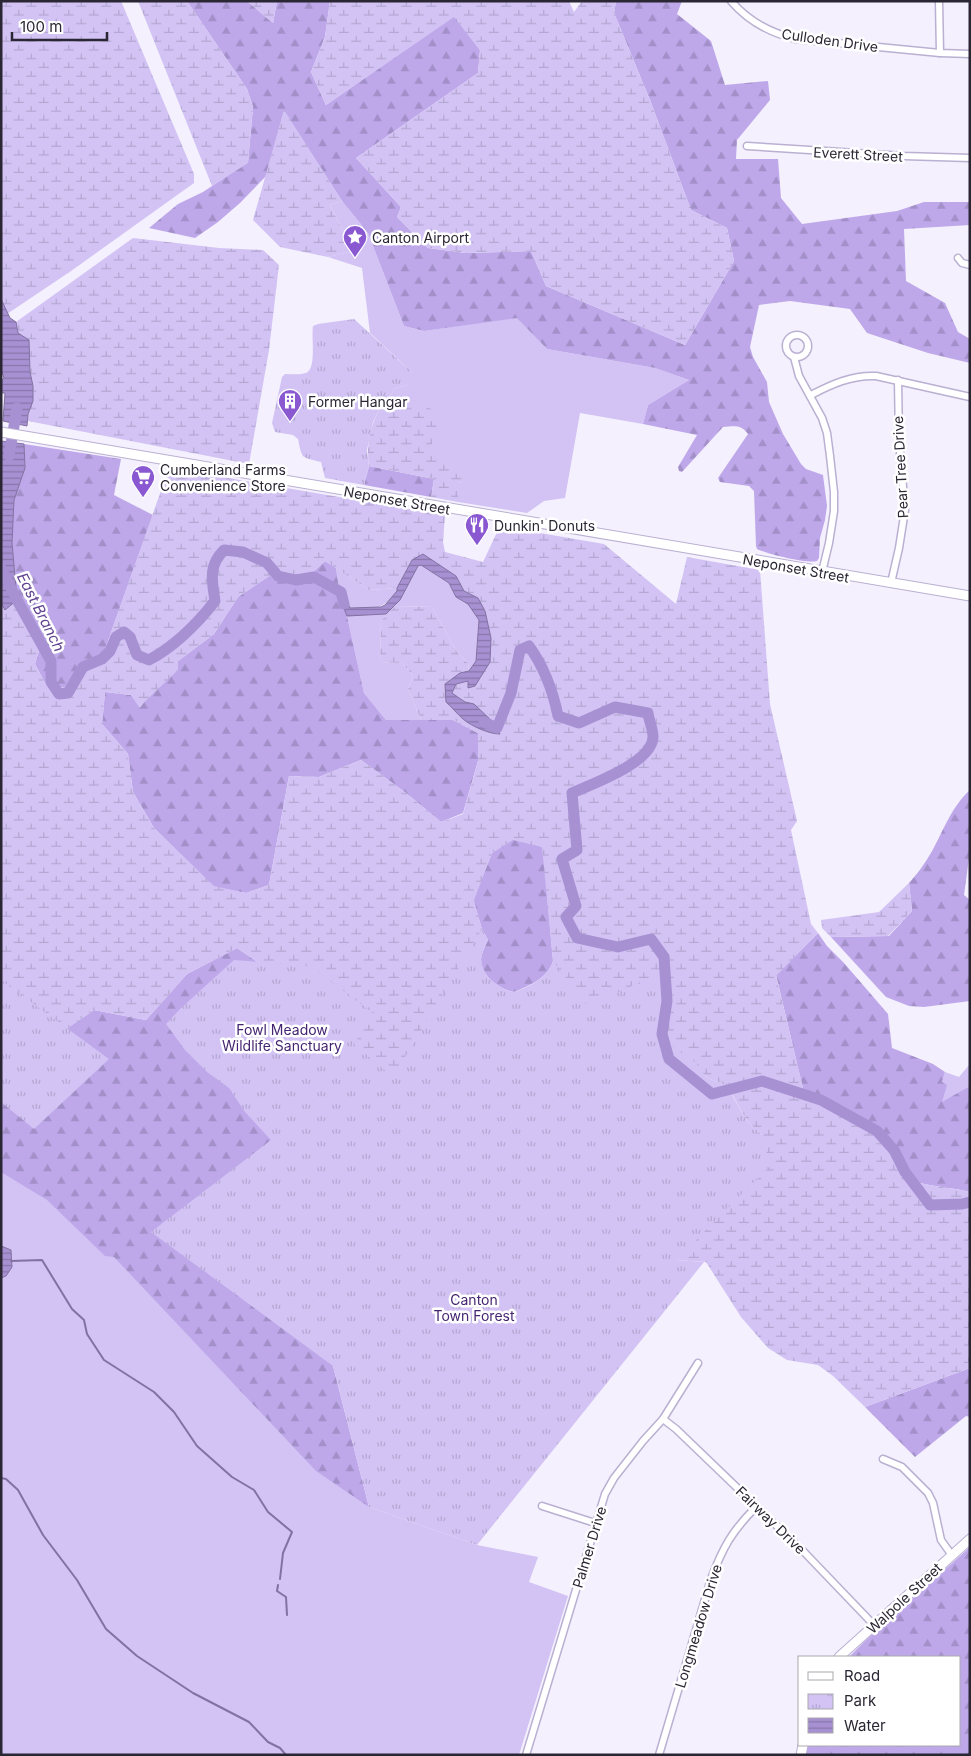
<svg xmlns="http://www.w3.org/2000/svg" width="971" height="1756" font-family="Inter,sans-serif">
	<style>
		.grass { fill: #d2c3f4 }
		.forest { fill: url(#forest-firs) }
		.wetland { fill: url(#wetland-marsh); fill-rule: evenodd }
		.park { fill: url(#park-tufts) }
		.water { fill: url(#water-rules); stroke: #8271a2 }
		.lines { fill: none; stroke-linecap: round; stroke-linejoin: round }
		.stream { stroke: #8271a2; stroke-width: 2 }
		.river { stroke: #a791d2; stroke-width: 11 }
		.minor-casing { stroke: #bab0d2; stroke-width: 9 }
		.secondary-casing { stroke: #bab0d2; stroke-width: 11 }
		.minor { stroke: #fff; stroke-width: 6 }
		.secondary { stroke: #fff; stroke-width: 9 }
		.labels { text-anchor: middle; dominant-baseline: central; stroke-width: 5; stroke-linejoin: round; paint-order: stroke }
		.street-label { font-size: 14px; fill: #2a2633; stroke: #fff }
		.poi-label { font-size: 14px; fill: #2a2633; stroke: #fff; text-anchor: start }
		.park-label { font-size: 14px; fill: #452571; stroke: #fff }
		.water-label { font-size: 15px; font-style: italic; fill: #604291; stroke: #fff }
	</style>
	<defs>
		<pattern id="forest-firs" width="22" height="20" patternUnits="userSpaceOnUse" patternTransform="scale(1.25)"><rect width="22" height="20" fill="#bea8ea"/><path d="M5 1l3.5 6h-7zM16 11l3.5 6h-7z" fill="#a390c9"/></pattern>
		<pattern id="wetland-marsh" width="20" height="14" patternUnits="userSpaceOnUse" patternTransform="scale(1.25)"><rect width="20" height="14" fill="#d2c3f4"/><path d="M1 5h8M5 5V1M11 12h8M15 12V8" fill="none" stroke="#b4a7d2"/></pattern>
		<pattern id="park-tufts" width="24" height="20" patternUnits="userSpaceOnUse" patternTransform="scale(1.25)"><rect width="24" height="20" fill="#d2c3f4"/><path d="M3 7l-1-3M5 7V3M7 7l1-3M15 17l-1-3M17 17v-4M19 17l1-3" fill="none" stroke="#b4a7d2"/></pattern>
		<pattern id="water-rules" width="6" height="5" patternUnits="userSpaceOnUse" patternTransform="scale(1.25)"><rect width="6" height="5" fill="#a791d2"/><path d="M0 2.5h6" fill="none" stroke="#8876ab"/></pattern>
	</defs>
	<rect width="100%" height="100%" fill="#f4f0fe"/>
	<g class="grass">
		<path d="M 342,201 L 368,233 L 404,326 L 424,331 L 517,317 L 547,349 L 655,368 L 689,380 L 648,405 L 643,424 L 580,413 L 565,498 L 544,501 L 527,513 L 458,502 L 458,483 L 465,481 L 430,445 L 405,409 L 380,408 L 396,388 L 409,385 L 413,373 L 370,333 L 362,268 L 328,257 L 353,251 L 330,205 Z"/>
		<path d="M 421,565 L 449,583 L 456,597 L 468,604 L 479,620 L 476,661 L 469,671 L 468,663 L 457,652 L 432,607 L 395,606 L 418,566 Z"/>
		<path d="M 336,568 L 369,590 L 397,588 L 398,591 C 379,612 377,608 349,608 L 341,589 L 339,588 Z"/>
		<path d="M 386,614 L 381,621 L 380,662 L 402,663 L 413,676 L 408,689 L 421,720 L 386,720 L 364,693 L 347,616 Z"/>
		<path d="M 970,1064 L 970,1086 L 942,1103 L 942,1082 L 945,1072 L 959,1077 Z"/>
		<path d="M 49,1144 L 369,1507 L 477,1545 L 538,1557 L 529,1582 L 568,1596 L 519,1755 L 1,1755 L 1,1163 Z"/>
	</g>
	<g class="forest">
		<path d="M 187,1 L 247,1 L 273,23 L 277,1 L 330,1 L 325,37 L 311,72 L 326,105 L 454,16 L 480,50 L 478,73 L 356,158 L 401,207 L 397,217 L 428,248 L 466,253 L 531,251 L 546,286 L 685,345 L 734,261 L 727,228 L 691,210 L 650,100 L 614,13 L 616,1 L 682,1 L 677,14 L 711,41 L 725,85 L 768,81 L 770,100 L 737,140 L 736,159 L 778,159 L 781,198 L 802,224 L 897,211 L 924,202 L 970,202 L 970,225 L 904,229 L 906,281 L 945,303 L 958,332 L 970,339 L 970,363 L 928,353 L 867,333 L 850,309 L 790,301 L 759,305 L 750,347 L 753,357 L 767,382 L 769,402 L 783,434 L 801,464 L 806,469 L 823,475 L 827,506 L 825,520 L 820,538 L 819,558 L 817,561 C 807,564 767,554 757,549 L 756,546 L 754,491 L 749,486 L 720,482 L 718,478 L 748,434 C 741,424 734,426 723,427 L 682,472 L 679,471 L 678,467 L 697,435 L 643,424 L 648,405 L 689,380 L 655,368 L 547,349 L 517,318 L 424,331 L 404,326 L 368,233 L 342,201 L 284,111 L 266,176 L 240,203 L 218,222 L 195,238 L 149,228 L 178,204 L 203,192 L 248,162 L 253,107 L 247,89 Z"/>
		<path d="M 24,444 L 121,459 L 114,495 L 153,515 L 104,652 L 89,661 L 67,688 C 59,688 53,685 45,683 L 35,664 L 41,644 L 17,600 L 12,543 L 14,499 L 25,468 Z"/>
		<path d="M 369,466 L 434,479 L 431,497 L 364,485 Z"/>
		<path d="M 325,561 L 336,568 L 341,601 L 347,616 L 364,693 L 386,720 L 453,720 L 478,733 L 478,761 L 463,813 L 441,822 L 406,793 L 361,760 L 319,777 L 289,776 L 269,885 L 246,893 L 214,887 L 154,828 L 133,792 L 128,754 L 102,724 L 105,692 L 131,695 L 140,707 L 178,661 L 214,634 L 238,597 L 269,576 L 313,572 Z"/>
		<path d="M 970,790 L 970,851 L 964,895 L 970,900 L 970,1001 L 924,1007 L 909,1006 L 886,997 L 831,937 L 889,936 L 912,911 L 909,883 C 915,876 921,869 926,861 C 942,837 948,810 970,790 Z"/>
		<path d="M 513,839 L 543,847 L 553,961 C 548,978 529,986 514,992 C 499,989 481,976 481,959 C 482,952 485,946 488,940 L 482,929 L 473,900 L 492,853 Z"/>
		<path d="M 818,933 L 827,946 L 844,963 L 888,1014 L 892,1048 L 933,1064 L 945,1072 L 942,1082 L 947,1085 L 942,1102 L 970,1086 L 970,1192 C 951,1187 931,1187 913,1181 L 895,1143 L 882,1132 L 857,1121 L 847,1110 L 829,1100 L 804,1093 L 776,975 Z"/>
		<path d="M 237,948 L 298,990 L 333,1366 L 369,1507 L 316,1471 L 114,1257 L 105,1256 L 47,1200 L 1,1172 L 1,1073 L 94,1010 L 146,1020 L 187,974 Z"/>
		<path d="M 970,1368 L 970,1417 L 966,1416 L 915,1457 L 865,1407 Z"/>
		<path d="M 970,1547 L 970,1755 L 805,1755 L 807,1745 L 960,1745 L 960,1657 L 849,1657 L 865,1641 Z"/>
	</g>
	<g class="wetland">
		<path d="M 1,1 L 121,1 L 194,174 L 194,183 L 71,271 L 7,314 L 1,299 Z"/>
		<path d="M 138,1 L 187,1 L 247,89 L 253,107 L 248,163 L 212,186 Z"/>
		<path d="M 247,1 L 277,1 L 273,23 Z"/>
		<path d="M 330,1 L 569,1 L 574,12 L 582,1 L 616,1 L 614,13 L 650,100 L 691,210 L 727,228 L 734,261 L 685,345 L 546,286 L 531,251 L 466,253 L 428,248 L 397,217 L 401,207 L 356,158 L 478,73 L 480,50 L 454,17 L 326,105 L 311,72 L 325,37 Z"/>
		<path d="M 284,110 L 342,201 L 330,205 L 353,251 L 328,257 L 280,247 L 253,220 Z"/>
		<path d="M 133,238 L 219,248 L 263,250 L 279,265 L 269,350 L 249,464 L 28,421 L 28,414 L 33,401 L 33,386 L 30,372 L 30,356 L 18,333 L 16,322 Z"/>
		<path d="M 411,399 L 435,411 L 440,431 L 431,445 L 466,481 L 458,483 L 458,502 L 431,497 L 434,479 L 369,466 C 366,444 370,427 380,408 L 405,409 Z"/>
		<path d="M 169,468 L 445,515 L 443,542 L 445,552 L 483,562 L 500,526 L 604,544 L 676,604 L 687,557 L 760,570 L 770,704 L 797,821 L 791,830 L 811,924 L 818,933 L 776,976 L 804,1092 L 829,1100 L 847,1110 L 857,1121 L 882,1132 L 895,1143 L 913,1181 C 931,1187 951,1187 970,1192 L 970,1368 L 865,1407 L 833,1376 L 818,1365 L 787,1360 L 768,1348 L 741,1317 L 706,1262 L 675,1260 L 762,1135 L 747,1121 L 732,1094 L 756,1080 L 723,1083 L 714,1081 L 704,1075 L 698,1067 L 665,1042 L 665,1033 L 667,1027 L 343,1120 L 298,990 L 237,948 L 187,974 L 146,1020 L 94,1010 L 1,1073 L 1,604 L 5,610 L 17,600 L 41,644 L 35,664 L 45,683 L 52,679 C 56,687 59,688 67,688 L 89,661 L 104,652 ZM 412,560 L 456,576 L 464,591 L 478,598 L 485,611 L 475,686 L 468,681 L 456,684 L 452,693 L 465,702 L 461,718 L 455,709 L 446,702 L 460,673 L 469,671 L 468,663 L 457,652 L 432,607 L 395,606 L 386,614 L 381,621 L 380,662 L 402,663 L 413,676 L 408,689 L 421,720 L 453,720 L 478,733 L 478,761 L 463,814 L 441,822 L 406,793 L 361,760 L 319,777 L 289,776 L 269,885 L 246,893 L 214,886 L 154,828 L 133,792 L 128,754 L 102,724 L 105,692 L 131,695 L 139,707 L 178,670 L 178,661 L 214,634 L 238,597 L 269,576 L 289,581 L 313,572 L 325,561 L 369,590 L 397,588 ZM 513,840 L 542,847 L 553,961 C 552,964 552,967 551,969 C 547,977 524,991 515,992 C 500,994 480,973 481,958 C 482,952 485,946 488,940 L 482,929 L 474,900 L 492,853 Z"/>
		<path d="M 909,883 L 912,911 L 888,936 L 831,937 L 822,928 L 821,920 L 879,912 Z"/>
	</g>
	<g class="park">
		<path d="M 354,319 L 413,373 L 415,377 L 409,385 L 396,388 L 380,408 L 373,422 L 367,450 L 369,466 L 364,485 L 325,478 L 321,462 C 302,457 302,460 298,439 L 293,435 L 275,432 L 272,423 L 282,377 L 285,374 C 292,374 300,375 306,373 C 317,369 311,337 313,326 L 318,324 Z"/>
		<path d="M 482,929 L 488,940 C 485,946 482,952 481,959 C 481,976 499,989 514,992 C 529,987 548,978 553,961 L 588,1007 L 665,970 L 668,1026 L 665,1033 L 666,1042 L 696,1063 L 704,1075 L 714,1081 L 723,1083 L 757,1079 L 732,1095 L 747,1121 L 762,1135 L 770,1166 L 676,1260 L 704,1262 L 477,1545 L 369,1507 L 333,1366 L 151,1232 L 271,1140 L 245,1112 L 229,1088 L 207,1072 L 185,1050 L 166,1024 L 180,1009 L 234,960 L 310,966 L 373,1013 L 354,1044 L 393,1077 Z"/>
		<path d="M 1,980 L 109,1059 L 34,1129 L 1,1102 Z"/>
	</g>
	<g class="water">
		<path d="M 1,299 L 10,318 L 16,322 L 18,333 L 29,340 L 30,372 L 33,386 L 33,401 L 28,414 L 27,426 L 3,421 L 5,393 L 1,393 L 1,381 L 4,378 L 1,369 Z"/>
		<path d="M 1,441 L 24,444 L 25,468 L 14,500 L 12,543 L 17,600 L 5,610 L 1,603 Z"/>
		<path d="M 423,554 L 456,576 L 464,591 L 478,598 L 485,611 L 491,638 L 490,662 L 475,686 L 468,688 L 468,681 L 456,684 L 452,693 L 465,702 L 474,704 L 493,722 L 500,734 C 489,734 471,726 463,719 C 457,714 453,708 446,702 L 445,684 L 460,673 L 469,671 L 476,661 L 479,620 L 468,604 L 456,597 L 449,583 L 421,565 L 418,566 L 400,600 L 386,614 L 347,616 L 341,601 L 339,588 L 341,589 L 350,608 L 381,607 L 385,605 L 397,591 L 397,588 L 412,560 Z"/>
		<path d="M 1,1246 L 11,1250 L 12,1267 L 6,1276 L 1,1278 Z"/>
	</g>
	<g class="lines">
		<g class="stream">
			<path d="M 11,1261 L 42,1260 L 72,1309 L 84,1320 L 87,1334 L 104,1360 L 154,1392 L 174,1412 L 197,1446 L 232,1477 L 254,1490 L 268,1512 L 292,1532 L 283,1553 L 280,1579"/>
			<path d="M 1,1478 L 6,1479 L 18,1490 L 43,1535 L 77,1580 L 106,1629 L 137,1656 L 193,1693 L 249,1722 L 268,1742 L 280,1748 L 286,1755"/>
			<path d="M 278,1585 L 277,1591 L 286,1597 L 287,1615"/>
		</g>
		<g class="river">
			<path d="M 9,456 L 17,408"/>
			<path d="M 1,568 L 17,600 L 51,661 L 51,682 L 59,694 L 68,693 L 83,667 L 102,659 L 110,651 L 116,637 L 124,632 L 130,637 L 137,655 L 149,660 C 175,646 197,624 215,601 C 212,580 208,566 224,550 L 243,552 L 267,563 L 278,576 L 296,580 L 314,577 L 341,592 L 344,604"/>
			<path d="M 484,722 L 497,728 L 511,693 L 520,650 L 529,646 C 544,667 553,691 558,716 L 579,723 L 615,707 L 648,713 C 649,721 653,729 653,737 C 652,763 592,784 572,793 L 577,850 L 562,859 L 576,906 L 566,917 L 577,938 L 618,947 L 651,939 L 664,957 L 667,1001 L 662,1034 L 669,1059 L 712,1094 L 762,1081 L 821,1100 L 877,1131 L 894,1150 L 905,1172 L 930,1205 L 962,1204 L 970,1202"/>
		</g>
		<g class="minor-casing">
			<g id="minor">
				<path d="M 731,1 C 749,22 770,33 796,39 L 940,53 L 970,54"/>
				<path d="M 939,1 L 940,53"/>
				<path d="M 747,146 L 904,156 L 970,158"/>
				<path d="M 958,258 L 962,263 L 970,265"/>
				<circle cx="797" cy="346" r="11"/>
				<path d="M 794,357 L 799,376 L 822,418 L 827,433 L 830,456 L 834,492 L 834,511 L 829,543 L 822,572"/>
				<path d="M 811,395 C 832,384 852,375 876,376 L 970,397"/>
				<path d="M 891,583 L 899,548 L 905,510 L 899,440 L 898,380"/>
				<path d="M 663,1419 L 676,1429 L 805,1553 L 874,1625"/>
				<path d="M 883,1459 L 902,1467 L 928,1493 L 933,1503 L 941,1540 L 951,1554"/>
				<path d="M 542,1506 L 595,1523"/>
				<path d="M 526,1755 L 605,1494 L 614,1478 L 643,1441 L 663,1419 L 698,1363"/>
				<path d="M 659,1755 L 711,1579 C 723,1547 732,1531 756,1507"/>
			</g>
		</g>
		<g class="secondary-casing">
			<g id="secondary">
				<path d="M 1,432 L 970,596"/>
				<path d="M 839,1657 L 970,1539"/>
				<path d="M 801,1755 L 803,1745"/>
			</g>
		</g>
		<use href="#minor" class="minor"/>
		<use href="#secondary" class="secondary"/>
	</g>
	<defs>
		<g id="sight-pin" transform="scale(1.25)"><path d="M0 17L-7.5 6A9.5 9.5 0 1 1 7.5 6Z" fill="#8a59d2" stroke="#fff"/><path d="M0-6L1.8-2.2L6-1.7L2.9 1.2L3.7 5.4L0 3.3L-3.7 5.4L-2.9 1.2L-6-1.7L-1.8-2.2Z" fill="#fff"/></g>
		<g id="building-pin" transform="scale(1.25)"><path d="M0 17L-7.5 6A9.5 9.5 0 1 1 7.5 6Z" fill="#8a59d2" stroke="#fff"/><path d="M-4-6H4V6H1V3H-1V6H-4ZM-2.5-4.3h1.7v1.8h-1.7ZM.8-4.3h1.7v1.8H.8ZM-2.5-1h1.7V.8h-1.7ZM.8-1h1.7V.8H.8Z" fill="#fff"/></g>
		<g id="supermarket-pin" transform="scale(1.25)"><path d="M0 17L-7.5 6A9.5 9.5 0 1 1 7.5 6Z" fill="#8a59d2" stroke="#fff"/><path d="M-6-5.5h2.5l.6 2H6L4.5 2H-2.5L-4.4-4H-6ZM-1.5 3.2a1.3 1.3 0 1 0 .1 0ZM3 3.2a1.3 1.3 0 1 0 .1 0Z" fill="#fff"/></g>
		<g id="restaurant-pin" transform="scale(1.25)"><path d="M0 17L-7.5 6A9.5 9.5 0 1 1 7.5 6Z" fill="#8a59d2" stroke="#fff"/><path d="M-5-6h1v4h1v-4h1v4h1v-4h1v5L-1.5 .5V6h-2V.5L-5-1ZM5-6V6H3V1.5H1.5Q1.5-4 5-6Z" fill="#fff"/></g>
	</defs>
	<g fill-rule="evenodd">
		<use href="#sight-pin" x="355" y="237"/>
		<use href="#building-pin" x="290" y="401"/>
		<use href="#supermarket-pin" x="143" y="477"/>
		<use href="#restaurant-pin" x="477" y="525"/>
	</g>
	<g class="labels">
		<g class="street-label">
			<text transform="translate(830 40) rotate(8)">Culloden Drive</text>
			<text transform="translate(858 154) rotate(3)">Everett Street</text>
			<text transform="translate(900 467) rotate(-93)">Pear Tree Drive</text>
			<text transform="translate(397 500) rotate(10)">Neponset Street</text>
			<text transform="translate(796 568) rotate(10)">Neponset Street</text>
			<text transform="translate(771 1520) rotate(44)">Fairway Drive</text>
			<text transform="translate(589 1547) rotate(-73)">Palmer Drive</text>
			<text transform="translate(904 1598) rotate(-43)">Walpole Street</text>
			<text transform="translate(698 1626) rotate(-73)">Longmeadow Drive</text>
		</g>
		<g class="poi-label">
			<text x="372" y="237">Canton Airport</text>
			<text x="308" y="401">Former Hangar</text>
			<text x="160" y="469">Cumberland Farms<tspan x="160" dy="16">Convenience Store</tspan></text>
			<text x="494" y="525">Dunkin' Donuts</text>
		</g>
		<g class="park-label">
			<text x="282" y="1029">Fowl Meadow<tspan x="282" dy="16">Wildlife Sanctuary</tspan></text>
			<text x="474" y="1299">Canton<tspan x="474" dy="16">Town Forest</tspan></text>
		</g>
		<g class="water-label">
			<text transform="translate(41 612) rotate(63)">East Branch</text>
		</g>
	</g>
	<rect width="971" height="1756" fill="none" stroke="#2a2633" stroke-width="5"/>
	<rect x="798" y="1656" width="162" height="90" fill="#ffffff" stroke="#aaa8ad"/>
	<rect x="808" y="1672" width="25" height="8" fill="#ffffff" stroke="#aaa8ad"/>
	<text x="844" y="1681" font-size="15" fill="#2a2633">Road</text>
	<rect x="808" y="1694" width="25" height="15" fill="url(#park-tufts)" stroke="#aaa8ad"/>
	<text x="844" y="1706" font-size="15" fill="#2a2633">Park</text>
	<rect x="808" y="1718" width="25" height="15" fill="url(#water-rules)" stroke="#aaa8ad"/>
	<text x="844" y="1731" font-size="15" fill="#2a2633">Water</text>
	<path d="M12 32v8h95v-8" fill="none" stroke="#2a2633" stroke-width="2.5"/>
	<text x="20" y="32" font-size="15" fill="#2a2633" stroke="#ffffff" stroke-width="4" paint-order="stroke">100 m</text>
</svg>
